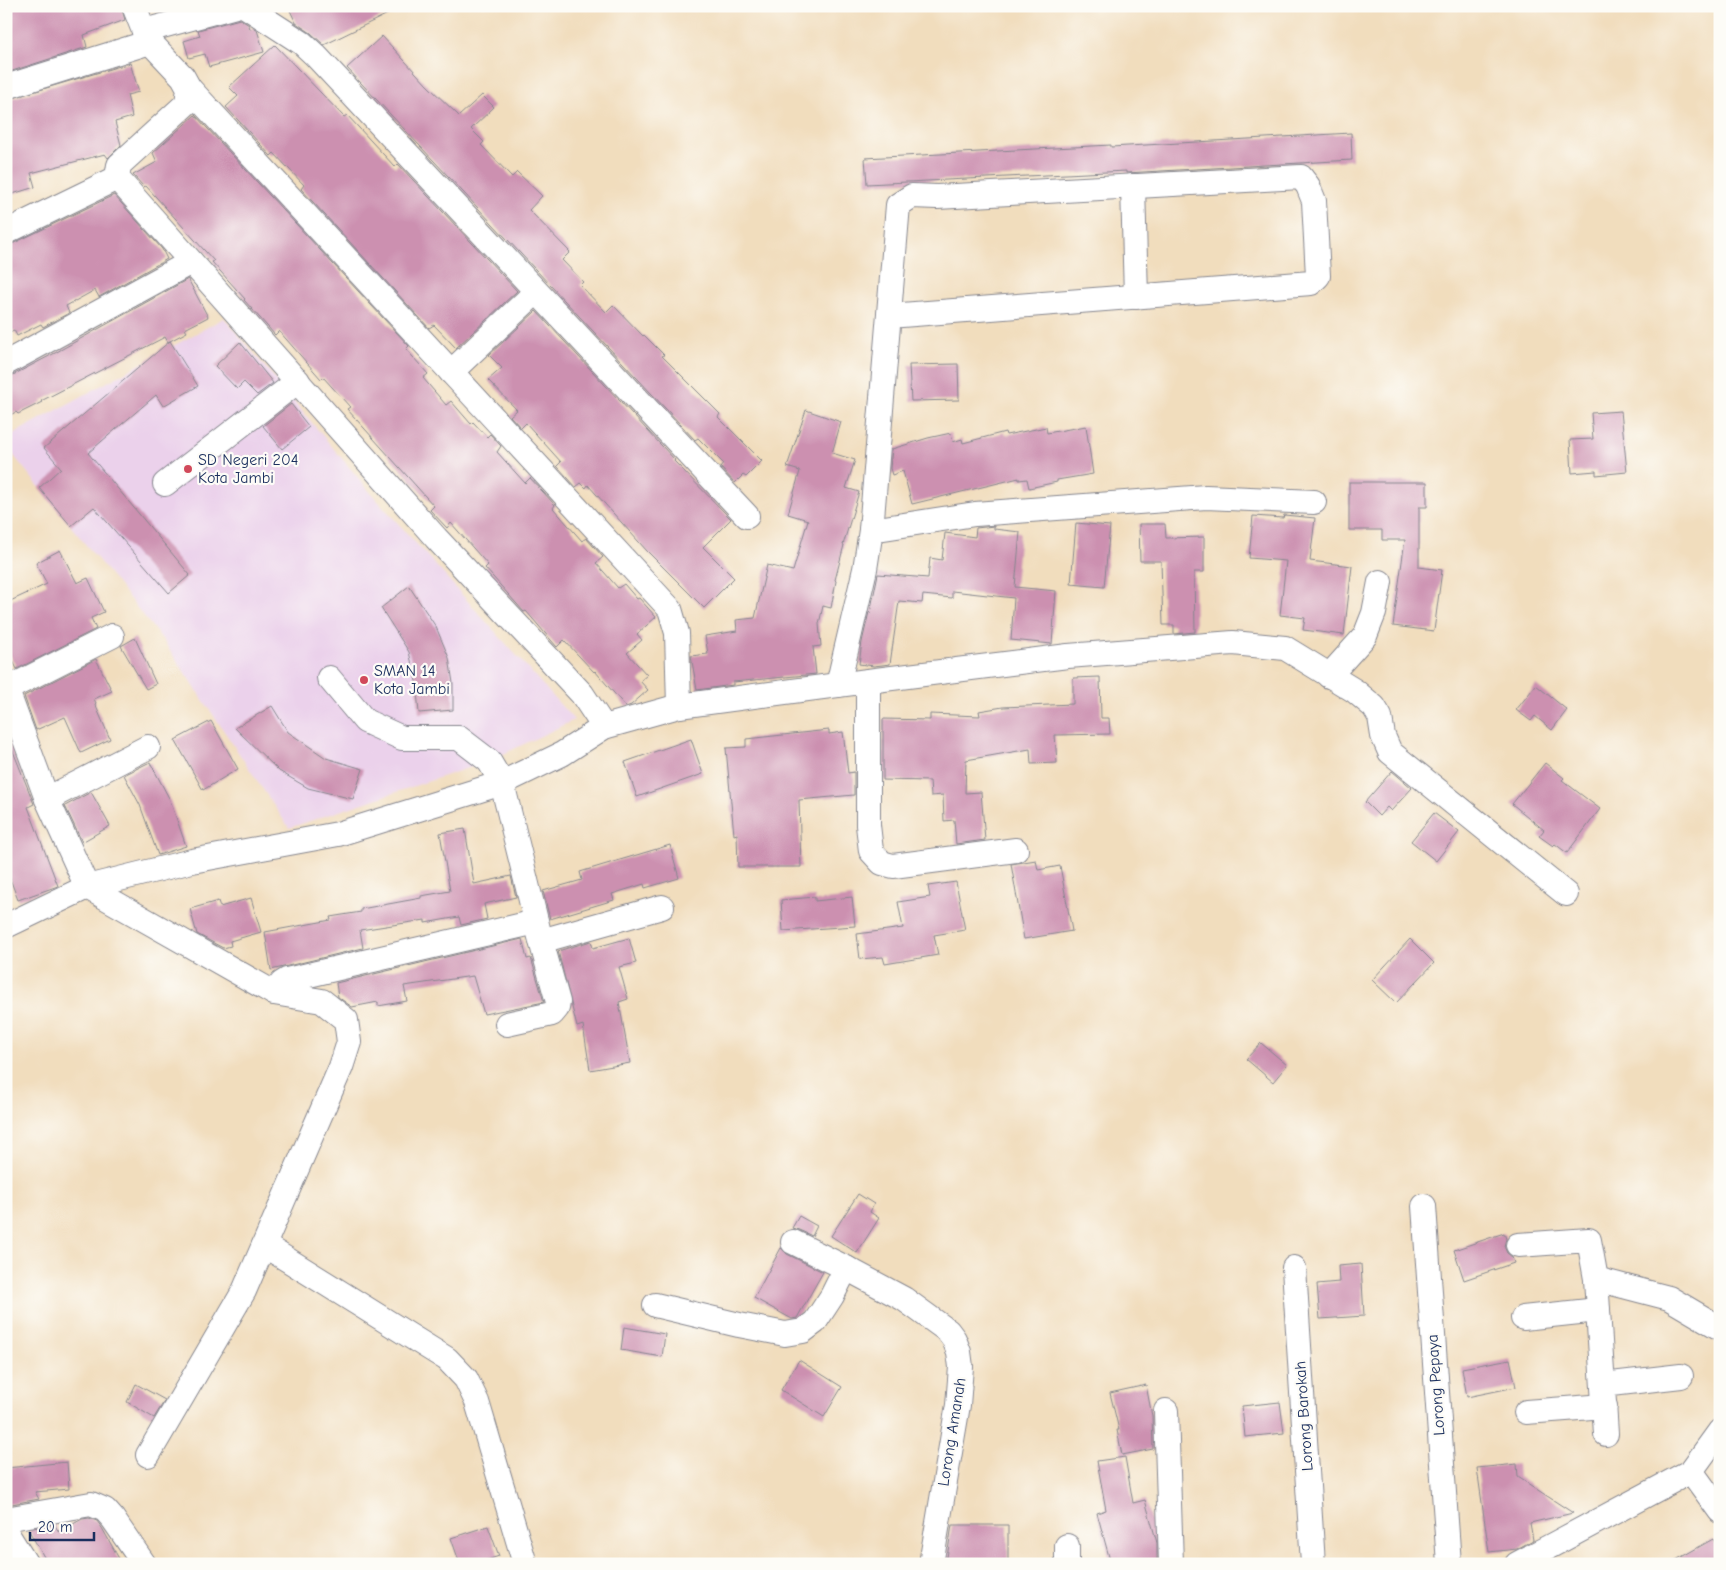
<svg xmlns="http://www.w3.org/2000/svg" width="1726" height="1570" font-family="'Comic Neue',sans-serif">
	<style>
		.built { fill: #ebd1eb }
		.building { fill: #cc90b0 }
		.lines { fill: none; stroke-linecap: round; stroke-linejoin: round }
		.minor-casing { stroke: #86868e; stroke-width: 26 }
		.minor { stroke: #fff; stroke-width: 24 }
		.poi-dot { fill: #d1495b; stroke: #fdfcf7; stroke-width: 2 }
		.labels { text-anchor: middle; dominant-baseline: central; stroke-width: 4.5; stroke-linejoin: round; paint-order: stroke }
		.poi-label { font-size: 16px; fill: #1b2f5e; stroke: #fdfcf7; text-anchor: start }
		.street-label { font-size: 16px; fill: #1b2f5e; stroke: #fdfcf7 }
	</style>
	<rect width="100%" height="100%" fill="#fdfcf7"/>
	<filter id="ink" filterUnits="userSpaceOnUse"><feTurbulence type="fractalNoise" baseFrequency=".02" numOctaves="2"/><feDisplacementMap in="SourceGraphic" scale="10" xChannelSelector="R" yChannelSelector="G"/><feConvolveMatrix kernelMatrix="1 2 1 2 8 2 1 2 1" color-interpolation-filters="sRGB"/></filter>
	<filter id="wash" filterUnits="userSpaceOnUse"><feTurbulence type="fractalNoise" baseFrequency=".0096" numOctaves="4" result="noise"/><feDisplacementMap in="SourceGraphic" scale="20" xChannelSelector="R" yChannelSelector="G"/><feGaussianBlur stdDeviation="1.12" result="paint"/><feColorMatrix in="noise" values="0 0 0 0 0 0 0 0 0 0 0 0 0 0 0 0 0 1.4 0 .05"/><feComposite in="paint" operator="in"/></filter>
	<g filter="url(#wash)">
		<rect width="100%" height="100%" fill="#f1ddbd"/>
		<path class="built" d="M 224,318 L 370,492 L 574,720 L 489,761 L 289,828 L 163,640 L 6,446 L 6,438 Z"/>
		<g id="blocks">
			<g class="building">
				<path d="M 6,6 L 121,6 L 125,20 L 84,35 L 87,47 L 6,73 Z"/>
				<path d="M 288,6 L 404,6 L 324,45 L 311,33 L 296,23 Z"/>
				<path d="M 240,19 L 249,25 L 250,29 L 254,28 L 257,30 L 264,52 L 209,67 L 205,54 L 189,58 L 184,41 L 200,36 L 198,30 Z"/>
				<path d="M 382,36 L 427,85 L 459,116 L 482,95 L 494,107 L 471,129 L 484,142 L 481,145 L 512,177 L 517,172 L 542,196 L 529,210 L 570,252 L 562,260 L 583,282 L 580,285 L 606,312 L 613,305 L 643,336 L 644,335 L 664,355 L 662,356 L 720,414 L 718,417 L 762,461 L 746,477 L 743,475 L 735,483 L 720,467 L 723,463 L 698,438 L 695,440 L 347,68 Z"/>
				<path d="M 275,45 L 344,117 L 347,115 L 395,167 L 398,164 L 517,291 L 456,348 L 434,325 L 429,328 L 301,189 L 304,185 L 274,153 L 271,156 L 226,107 L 238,96 L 229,87 Z"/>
				<path d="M 130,63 L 139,92 L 127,95 L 132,117 L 115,122 L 121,145 L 108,158 L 105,154 L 31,173 L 35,187 L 6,196 L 6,100 Z"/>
				<path d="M 195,115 L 409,346 L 406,349 L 428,374 L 423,378 L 446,405 L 451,401 L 471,424 L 473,422 L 487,437 L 490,434 L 501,446 L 497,452 L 525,483 L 530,478 L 555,505 L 553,508 L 582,541 L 586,538 L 603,557 L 596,563 L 618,588 L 624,584 L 637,599 L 639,598 L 656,617 L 637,634 L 642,640 L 627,653 L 647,675 L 640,681 L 648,690 L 631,705 L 626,707 L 595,671 L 594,672 L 564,640 L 557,647 L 526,611 L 524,612 L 485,568 L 488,565 L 451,523 L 447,528 L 430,510 L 434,506 L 347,409 L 350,407 L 323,377 L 321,379 L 279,331 L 275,335 L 244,300 L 245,299 L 212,262 L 214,261 L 146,186 L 144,187 L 133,175 L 157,162 L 153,153 Z"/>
				<path d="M 1351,133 L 1352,160 L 1126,173 L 1126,171 L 867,184 L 865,158 L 1111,145 L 1111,147 Z"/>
				<path d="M 114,195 L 162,249 L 167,259 L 99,297 L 95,290 L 66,306 L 69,313 L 43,327 L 41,324 L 17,336 L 14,330 L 6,334 L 6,246 L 12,244 Z"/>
				<path d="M 188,279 L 208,317 L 185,329 L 187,332 L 170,341 L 198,386 L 163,406 L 156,395 L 88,453 L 190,575 L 169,593 L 94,507 L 71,526 L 39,488 L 61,468 L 44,448 L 170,341 L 168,342 L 165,337 L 41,401 L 42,402 L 18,414 L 16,412 L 6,417 L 6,377 L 13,375 L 55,353 Z"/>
				<path d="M 536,311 L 675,460 L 674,461 L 731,519 L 703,547 L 734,578 L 704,608 L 647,551 L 588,485 L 586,488 L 581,483 L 576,487 L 557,466 L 561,462 L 526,423 L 521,428 L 510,416 L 517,410 L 488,380 L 502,368 L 489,355 Z"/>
				<path d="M 240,342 L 273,383 L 257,395 L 244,382 L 237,389 L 215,366 Z"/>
				<path d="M 958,364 L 959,400 L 911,401 L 909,365 Z"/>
				<path d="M 291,404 L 309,427 L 282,449 L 263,426 Z"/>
				<path d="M 806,410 L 841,422 L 832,453 L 855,460 L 846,488 L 859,492 L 843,545 L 844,545 L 835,580 L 836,581 L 831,608 L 823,606 L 819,624 L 821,646 L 813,647 L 816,674 L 733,682 L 733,685 L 697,690 L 691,656 L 708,654 L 705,636 L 737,631 L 736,620 L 755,618 L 767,565 L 793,571 L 808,520 L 788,514 L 800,471 L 787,467 Z"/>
				<path d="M 1621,411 L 1627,472 L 1596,475 L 1596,471 L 1572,473 L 1570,440 L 1593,439 L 1591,413 Z"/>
				<path d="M 1086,426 L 1093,474 L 1057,480 L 1057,482 L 1029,488 L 1027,479 L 1019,480 L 1019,478 L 912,504 L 903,471 L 892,475 L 890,468 L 892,449 L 928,438 L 951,433 L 953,442 L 962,439 L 963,443 L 1005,432 L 1006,435 L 1046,427 L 1047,433 Z"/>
				<path d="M 1349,482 L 1427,482 L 1427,507 L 1419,507 L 1419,567 L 1442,570 L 1434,631 L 1393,626 L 1405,540 L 1382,540 L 1382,530 L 1349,530 Z"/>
				<path d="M 1284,515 L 1315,518 L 1310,561 L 1352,566 L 1344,635 L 1303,630 L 1305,618 L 1280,615 L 1286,561 L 1249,558 L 1253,516 L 1283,518 Z"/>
				<path d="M 1076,523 L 1110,526 L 1104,587 L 1071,584 Z"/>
				<path d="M 1139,524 L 1165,524 L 1166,538 L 1204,537 L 1204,572 L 1194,572 L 1195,632 L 1174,634 L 1174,625 L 1163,625 L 1161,561 L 1140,561 Z"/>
				<path d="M 994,526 L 994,529 L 1020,532 L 1015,587 L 1056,591 L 1052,644 L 1011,640 L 1014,598 L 952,591 L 952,598 L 923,595 L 922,603 L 899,601 L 890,664 L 874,666 L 859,664 L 862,642 L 869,612 L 870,613 L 878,574 L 928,578 L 930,558 L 942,560 L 945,533 L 975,537 L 976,528 Z"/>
				<path d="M 60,550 L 77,583 L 88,578 L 104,612 L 91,618 L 96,629 L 17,669 L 6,647 L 6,603 L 47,584 L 36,563 Z"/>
				<path d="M 409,586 L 436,627 L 449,658 L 453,683 L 453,710 L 419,713 L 416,681 L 409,652 L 381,608 Z"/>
				<path d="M 135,638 L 156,684 L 146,689 L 121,646 Z"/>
				<path d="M 96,659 L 112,691 L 94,699 L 96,703 L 95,704 L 110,739 L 81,753 L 65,717 L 36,730 L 24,696 Z"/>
				<path d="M 1100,677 L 1101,718 L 1109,718 L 1110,734 L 1055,735 L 1057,763 L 1031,764 L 1030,749 L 966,760 L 965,793 L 981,792 L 985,840 L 956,844 L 954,820 L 944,821 L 943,795 L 931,796 L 930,781 L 883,780 L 883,719 L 930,720 L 930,714 L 980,716 L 979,711 L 1003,707 L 1073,704 L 1073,678 Z"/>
				<path d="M 1536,685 L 1567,710 L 1552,730 L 1535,716 L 1531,721 L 1516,710 Z"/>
				<path d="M 272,706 L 288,732 L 326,758 L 363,769 L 353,799 L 308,788 L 279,771 L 235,728 Z"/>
				<path d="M 211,721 L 238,769 L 203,790 L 175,740 Z"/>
				<path d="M 6,728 L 11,740 L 9,741 L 34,804 L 28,807 L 58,886 L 18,900 L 6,868 Z"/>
				<path d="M 829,730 L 829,734 L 843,732 L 848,773 L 854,772 L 854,795 L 799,800 L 801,867 L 738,867 L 737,834 L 734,835 L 726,748 L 746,747 L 746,739 Z"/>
				<path d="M 691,739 L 703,774 L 637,797 L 625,762 Z"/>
				<path d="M 150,762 L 170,800 L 186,846 L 158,855 L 140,805 L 124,775 Z"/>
				<path d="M 1545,763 L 1564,778 L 1562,780 L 1600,809 L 1567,853 L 1555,844 L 1553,846 L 1539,836 L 1544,830 L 1512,804 Z"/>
				<path d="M 1392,771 L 1412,788 L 1391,811 L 1387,807 L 1379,816 L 1365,802 Z"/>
				<path d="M 91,792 L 110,826 L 82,842 L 65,806 Z"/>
				<path d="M 1434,813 L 1459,832 L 1436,861 L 1411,841 Z"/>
				<path d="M 465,829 L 474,884 L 511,876 L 516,897 L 484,904 L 487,919 L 461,925 L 459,917 L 425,923 L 425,920 L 360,930 L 363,948 L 271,970 L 265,932 L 331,920 L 330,917 L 361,912 L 361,909 L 421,898 L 421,896 L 450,891 L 440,833 Z"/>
				<path d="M 670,845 L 679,878 L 645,888 L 644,884 L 612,894 L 614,900 L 550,919 L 543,891 L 582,880 L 580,872 Z"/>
				<path d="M 1036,860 L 1038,870 L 1060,866 L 1072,931 L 1024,939 L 1011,864 Z"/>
				<path d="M 956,882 L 965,930 L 934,935 L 938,955 L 885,964 L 883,957 L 860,959 L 857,934 L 903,928 L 898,902 L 930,897 L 928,886 Z"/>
				<path d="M 815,897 L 815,901 L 852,897 L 855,926 L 783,931 L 781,900 Z"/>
				<path d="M 251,898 L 261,932 L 230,941 L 231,946 L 223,948 L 197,934 L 190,909 L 218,901 L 220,907 Z"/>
				<path d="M 629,938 L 636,963 L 619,967 L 628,999 L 619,1002 L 630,1063 L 590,1070 L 583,1025 L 577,1027 L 558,951 L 591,941 L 593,948 Z"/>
				<path d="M 522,939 L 527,959 L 531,958 L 544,1002 L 484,1014 L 473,976 L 404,986 L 407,1001 L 378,1006 L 378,1002 L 352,1007 L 338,997 L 336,983 Z"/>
				<path d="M 1410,939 L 1434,963 L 1396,1003 L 1372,980 Z"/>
				<path d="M 1261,1043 L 1287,1065 L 1273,1082 L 1246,1059 Z"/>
				<path d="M 858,1194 L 874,1204 L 870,1212 L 879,1218 L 857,1253 L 831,1236 Z"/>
				<path d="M 799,1216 L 817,1226 L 812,1236 L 799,1230 L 792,1228 Z"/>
				<path d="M 1504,1233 L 1506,1239 L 1504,1246 L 1507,1253 L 1512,1257 L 1514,1263 L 1464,1280 L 1454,1250 Z"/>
				<path d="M 781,1248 L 787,1254 L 823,1272 L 797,1318 L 792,1319 L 754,1298 Z"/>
				<path d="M 1361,1264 L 1364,1316 L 1320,1319 L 1317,1284 L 1339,1282 L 1338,1266 Z"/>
				<path d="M 624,1327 L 665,1334 L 662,1357 L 621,1350 Z"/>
				<path d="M 1510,1359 L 1516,1387 L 1467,1397 L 1462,1368 Z"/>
				<path d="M 799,1360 L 842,1387 L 824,1417 L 781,1390 Z"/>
				<path d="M 136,1384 L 165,1400 L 154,1418 L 127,1402 Z"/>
				<path d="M 1146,1385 L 1152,1416 L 1153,1449 L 1122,1455 L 1117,1430 L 1119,1430 L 1110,1393 Z"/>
				<path d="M 1280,1402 L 1284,1433 L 1245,1437 L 1242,1406 Z"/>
				<path d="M 1125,1457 L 1133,1503 L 1145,1500 L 1157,1543 L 1157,1564 L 1111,1564 L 1097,1513 L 1106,1510 L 1097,1461 Z"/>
				<path d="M 67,1462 L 69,1489 L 35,1492 L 39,1499 L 6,1505 L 6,1468 Z"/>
				<path d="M 1517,1464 L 1518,1477 L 1573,1513 L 1530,1523 L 1533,1540 L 1517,1549 L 1489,1552 L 1477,1468 Z"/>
				<path d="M 89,1518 L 97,1521 L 102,1528 L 122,1564 L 48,1564 L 28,1529 L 54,1524 L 59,1532 L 82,1519 Z"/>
				<path d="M 952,1525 L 1008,1525 L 1008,1564 L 946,1564 Z"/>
				<path d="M 488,1526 L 499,1556 L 476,1564 L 460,1564 L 451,1538 Z"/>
				<path d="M 1713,1539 L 1720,1551 L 1720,1564 L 1669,1564 Z"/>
			</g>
		</g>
	</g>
	<g filter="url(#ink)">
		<use href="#blocks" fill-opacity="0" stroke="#86868e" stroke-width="1"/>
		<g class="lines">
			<g class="minor-casing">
				<g id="minor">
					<path d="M 134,6 L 144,31 L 150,42 L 183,77 L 189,88 L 187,103 L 119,165 L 117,178 L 436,538 L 582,694 L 604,727"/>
					<path d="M 245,6 L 302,43 L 316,56 L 747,516"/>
					<path d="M 144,31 L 236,6"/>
					<path d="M 6,87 L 150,42"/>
					<path d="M 189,88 L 670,609 L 677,633 L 679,706"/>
					<path d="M 1133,186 L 1136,297"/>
					<path d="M 6,232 L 117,178"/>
					<path d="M 6,363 L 191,262"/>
					<path d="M 451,372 L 536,292"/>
					<path d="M 165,484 L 298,381"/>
					<path d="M 871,530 L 975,514 L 1206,497 L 1314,502"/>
					<path d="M 1329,676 L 1365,636 L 1374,613 L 1380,582"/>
					<path d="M 329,678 L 365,721 L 402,738 L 459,738 L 489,761 L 502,783 L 541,941 L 558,1002 L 557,1008 L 552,1014 L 507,1024"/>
					<path d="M 868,681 L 868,825 L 871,851 L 882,863 L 893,866 L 1016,850"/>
					<path d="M 838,685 L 865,569 L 871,530 L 898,205 L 912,196 L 937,197 L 1301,177 L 1308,186 L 1314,201 L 1318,276 L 1311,283 L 889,316"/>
					<path d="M 6,688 L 47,799 L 87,887 L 274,993 L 322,1001 L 346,1020 L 349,1042 L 341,1067 L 244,1291 L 148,1455"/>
					<path d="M 7,689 L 112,636"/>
					<path d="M 47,799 L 148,747"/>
					<path d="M 6,926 L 87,887 L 192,861 L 338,834 L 502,783 L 562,754 L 604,727 L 679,706 L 868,681 L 1068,656 L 1233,643 L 1285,648 L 1355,691 L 1374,707 L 1380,717 L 1383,736 L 1390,752 L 1566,894"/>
					<path d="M 541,941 L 662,907"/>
					<path d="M 274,993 L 282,983 L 287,980 L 536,922"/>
					<path d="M 1424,1206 L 1449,1564"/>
					<path d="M 793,1242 L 846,1268 L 904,1299 L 948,1331 L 954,1339 L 959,1352 L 961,1367 L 958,1405 L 931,1564"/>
					<path d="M 264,1245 L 447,1359 L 466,1379 L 477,1402 L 525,1564"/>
					<path d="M 1518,1245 L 1589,1240 L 1596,1279"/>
					<path d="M 1294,1268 L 1313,1564"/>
					<path d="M 655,1305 L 739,1325 L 785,1334 L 803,1331 L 815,1322 L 832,1296 L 846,1268"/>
					<path d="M 1523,1318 L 1598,1310"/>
					<path d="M 1603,1385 L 1681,1376"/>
					<path d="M 1166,1411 L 1171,1564"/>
					<path d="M 1526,1412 L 1605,1406"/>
					<path d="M 1606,1434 L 1596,1279 L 1669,1298 L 1720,1328"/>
					<path d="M 1691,1471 L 1720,1511"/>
					<path d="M 6,1519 L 91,1504 L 105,1510 L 113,1519 L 144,1564"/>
					<path d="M 6,1532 L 26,1564"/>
					<path d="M 1067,1564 L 1067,1546"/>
					<path d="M 1517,1564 L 1691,1471 L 1720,1431"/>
				</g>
			</g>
			<use href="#minor" class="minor"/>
		</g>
	</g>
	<g class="poi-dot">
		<circle cx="188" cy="469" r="5"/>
		<circle cx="364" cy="680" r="5"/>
	</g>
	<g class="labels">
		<g class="poi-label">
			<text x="198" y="460">SD Negeri 204<tspan x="198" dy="18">Kota Jambi</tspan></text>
			<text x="374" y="671">SMAN 14<tspan x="374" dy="18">Kota Jambi</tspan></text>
		</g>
		<g class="street-label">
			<text transform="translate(1436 1385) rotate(-94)">Lorong Pepaya</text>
			<text transform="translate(1304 1416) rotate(-94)">Lorong Barokah</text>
			<text transform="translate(952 1432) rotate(-81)">Lorong Amanah</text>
		</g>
	</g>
	<rect width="1726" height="1570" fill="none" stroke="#fdfcf7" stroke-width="25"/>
	<path d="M30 1532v8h64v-8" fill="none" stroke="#1b2f5e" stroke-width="2.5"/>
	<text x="38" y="1532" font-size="15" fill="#1b2f5e" stroke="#fdfcf7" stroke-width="4" paint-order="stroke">20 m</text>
</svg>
